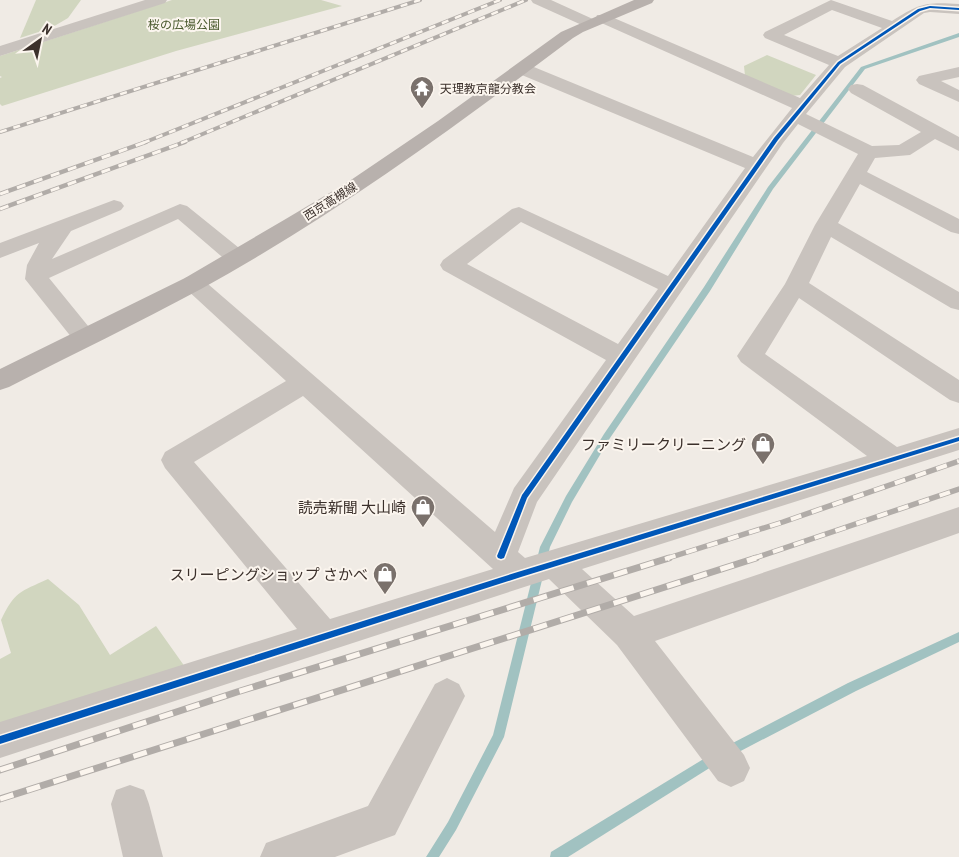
<svg xmlns="http://www.w3.org/2000/svg" width="959" height="857" font-family="'PT Sans Narrow','Noto Sans JP',sans-serif">
	<style>
		.green { fill: #d1d6bf }
		.lines { fill: none; stroke-linecap: round; stroke-linejoin: round }
		.stream { fill: #a1c2c1; fill-rule: evenodd }
		.minor { fill: #c9c3be; fill-rule: evenodd }
		.major { fill: #b8b1ad; fill-rule: evenodd }
		.rail-far3-casing { stroke: #b1aca8; stroke-width: 4 }
		.rail-far2-casing { stroke: #b1aca8; stroke-width: 4.5 }
		.rail-far1-casing { stroke: #b1aca8; stroke-width: 5.5 }
		.rail-casing { stroke: #b1aca8; stroke-width: 7 }
		.rail-far3 { stroke: #fbf5ee; stroke-width: 2.5; stroke-dasharray: 7; stroke-linecap: butt }
		.rail-far2 { stroke: #fbf5ee; stroke-width: 3; stroke-dasharray: 9; stroke-linecap: butt }
		.rail-far1 { stroke: #fbf5ee; stroke-width: 4; stroke-dasharray: 11; stroke-linecap: butt }
		.rail { stroke: #fbf5ee; stroke-width: 5; stroke-dasharray: 14; stroke-linecap: butt }
		.cycleway-casing { stroke: #fbf5ee; stroke-width: 3 }
		.cycleway { fill: #0057b8; fill-rule: evenodd }
		.labels { text-anchor: middle; dominant-baseline: central; stroke-width: 4; stroke-linejoin: round; paint-order: stroke }
		.far-park-label { font-size: 12px; fill: #4a5a2e; stroke: #fbf5ee }
		.far-poi-label { font-size: 12px; fill: #3b302b; stroke: #fbf5ee; text-anchor: start }
		.far-street-label { font-size: 12px; fill: #3b302b; stroke: #fbf5ee }
		.poi-label { font-size: 15px; fill: #3b302b; stroke: #fbf5ee; text-anchor: end }
	</style>
	<rect width="100%" height="100%" fill="#f0ebe5"/>
	<g class="green">
		<path d="M 36,0 L 81,0 L 68,18 L 51,28 L 20,38 Z"/>
		<path d="M 172,0 L 321,0 L 342,6 L 176,51 L 2,106 L 0,104 L 0,78 L 2,77 L 0,76 L 0,56 Z"/>
		<path d="M 767,55 L 816,75 L 800,95 L 791,96 L 745,76 L 744,66 Z"/>
		<path d="M 48,579 L 79,605 L 110,655 L 156,626 L 190,674 L 0,735 L 0,659 L 11,653 L 1,620 C 15,591 20,592 48,579 Z"/>
	</g>
	<g class="lines">
		<g class="stream">
			<path d="M 959,33 L 959,37 L 865,69 L 773,189 L 710,291 L 610,438 L 572,502 L 550,547 L 504,737 L 456,830 L 439,857 L 426,857 L 448,822 L 493,735 L 540,547 L 566,496 L 604,434 L 704,287 L 768,187 L 861,67 Z"/>
			<path d="M 959,632 L 959,642 L 856,691 L 733,755 L 729,757 L 725,755 L 723,751 L 725,747 L 848,683 Z"/>
			<path d="M 715,752 L 719,754 L 721,758 L 719,762 L 568,857 L 550,857 L 551,852 Z"/>
		</g>
		<g class="minor">
			<path d="M 145,0 L 167,0 L 165,3 L 0,56 L 0,46 Z"/>
			<path d="M 531,0 L 551,0 L 595,20 L 597,15 L 607,15 L 800,98 L 829,65 L 765,38 L 763,35 L 765,32 L 831,0 L 892,21 C 920,3 926,2 959,4 L 959,14 L 930,12 L 924,13 L 845,67 L 806,114 L 872,146 L 899,145 L 921,132 L 851,93 L 848,89 L 851,85 L 857,84 L 863,85 L 959,137 L 959,151 L 935,139 L 910,155 L 875,158 L 867,172 L 959,219 L 959,234 L 951,232 L 860,184 L 838,223 L 959,292 L 959,310 L 951,308 L 831,237 L 809,283 L 959,380 L 959,403 L 950,400 L 799,298 L 765,354 L 897,447 L 959,428 L 959,450 L 582,569 L 634,616 L 959,507 L 959,533 L 655,641 L 744,755 L 750,768 L 744,781 L 731,787 L 718,781 L 617,645 L 549,579 L 0,758 L 0,722 L 297,629 L 165,468 L 161,460 L 165,452 L 286,381 L 185,288 L 181,283 L 185,278 L 193,275 L 201,278 L 495,532 L 514,488 L 606,360 L 443,270 L 440,265 L 443,260 L 512,209 L 519,207 L 668,276 L 745,168 L 517,73 L 515,69 L 517,65 L 529,65 L 753,157 L 792,108 L 597,21 L 596,26 L 584,26 L 533,3 ZM 832,10 L 882,28 L 838,56 L 784,35 ZM 798,124 L 858,154 L 815,225 L 785,284 L 737,356 L 741,362 L 867,456 L 525,558 L 518,552 L 537,502 L 783,143 ZM 521,222 L 658,289 L 618,344 L 467,264 ZM 303,396 L 493,569 L 330,619 L 194,462 Z"/>
			<path d="M 959,67 L 959,77 L 941,81 L 959,90 L 959,102 L 919,84 L 916,80 L 919,76 Z"/>
			<path d="M 114,200 L 121,202 L 124,206 L 121,210 L 71,231 L 52,259 L 180,204 L 187,206 L 244,252 L 247,257 L 244,262 L 236,264 L 228,262 L 178,219 L 49,278 L 97,337 L 94,343 L 85,346 L 76,343 L 25,279 L 27,265 L 39,243 L 0,258 L 0,243 Z"/>
			<path d="M 447,678 L 459,684 L 465,696 L 395,835 L 335,857 L 260,857 L 266,843 L 368,806 L 435,684 Z"/>
			<path d="M 130,785 L 144,790 L 149,804 L 163,857 L 123,857 L 111,804 L 116,790 Z"/>
		</g>
		<path class="major" d="M 634,0 L 654,0 L 652,3 L 583,32 L 573,38 C 453,128 332,217 201,289 C 138,323 73,354 9,387 L 0,390 L 0,369 L 185,278 L 284,220 L 348,182 L 438,121 L 561,32 Z"/>
		<g class="rail-far3-casing">
			<g id="rail-far3">
				<path d="M 0,132 L 420,0"/>
				<path d="M 143,143 L 500,0"/>
				<path d="M 181,143 L 526,0"/>
			</g>
		</g>
		<g class="rail-far2-casing">
			<g id="rail-far2">
				<path d="M 0,194 L 146,142"/>
				<path d="M 0,209 L 185,142"/>
			</g>
		</g>
		<g class="rail-far1-casing">
			<g id="rail-far1">
				<path d="M 665,559 L 783,522 L 959,461"/>
				<path d="M 752,559 L 959,489"/>
			</g>
		</g>
		<g class="rail-casing">
			<g id="rail">
				<path d="M 0,770 L 237,692 L 669,558"/>
				<path d="M 0,799 L 756,558"/>
			</g>
		</g>
		<use href="#rail-far3" class="rail-far3"/>
		<use href="#rail-far2" class="rail-far2"/>
		<use href="#rail-far1" class="rail-far1"/>
		<use href="#rail" class="rail"/>
		<g class="cycleway-casing">
			<g id="cycleway">
				<path d="M 930,6 L 959,8 L 959,10 L 930,8 L 920,11 L 840,64 L 778,140 L 527,498 L 504,558 L 501,559 L 498,558 L 497,556 L 522,495 L 774,138 L 838,62 L 918,9 Z"/>
				<path d="M 959,437 L 959,441 L 521,577 L 0,744 L 0,736 L 521,571 Z"/>
			</g>
		</g>
		<use href="#cycleway" class="cycleway"/>
	</g>
	<defs>
		<g id="temple-pin" transform="scale(1.25)"><path d="M0 17L-7.5 6A9.5 9.5 0 1 1 7.5 6Z" fill="#7a716c" stroke="#fbf5ee"/><path d="M0-6L5-2H3V0L6.5 2.5H4V6H1.5V3h-3V6H-4V2.5H-6.5L-3 0V-2H-5Z" fill="#fff"/></g>
		<g id="shop-pin" transform="scale(1.25)"><path d="M0 17L-7.5 6A9.5 9.5 0 1 1 7.5 6Z" fill="#7a716c" stroke="#fbf5ee"/><path d="M-5-2.5h2.3a2.7 3.5 0 0 1 5.4 0H5L5.5 6h-11ZM-1.5-2.5h3a1.5 2.3 0 0 0-3 0Z" fill="#fff"/></g>
	</defs>
	<g fill-rule="evenodd">
		<use href="#temple-pin" x="422" y="88"/>
		<use href="#shop-pin" x="763" y="444"/>
		<use href="#shop-pin" x="423" y="507"/>
		<use href="#shop-pin" x="385" y="574"/>
	</g>
	<g class="labels">
		<g class="far-park-label">
			<text x="184" y="24">桜の広場公園</text>
		</g>
		<g class="far-poi-label">
			<text x="440" y="88">天理教京龍分教会</text>
		</g>
		<g class="far-street-label">
			<text transform="translate(330 201) rotate(-32)">西京高槻線</text>
		</g>
		<g class="poi-label">
			<text x="746" y="444">ファミリークリーニング</text>
			<text x="406" y="507">読売新聞 大山崎</text>
			<text x="368" y="574">スリーピングショップ さかべ</text>
		</g>
	</g>
	<g transform="translate(40 40) rotate(33)" stroke="#fbf5ee" stroke-width="4" paint-order="stroke">
	<path d="M0-4L9 19L0 12L-9 19Z" fill="#3b302b"/>
	<text y="-8" font-size="14" font-weight="bold" text-anchor="middle" fill="#3b302b">N</text>
	</g>
</svg>
